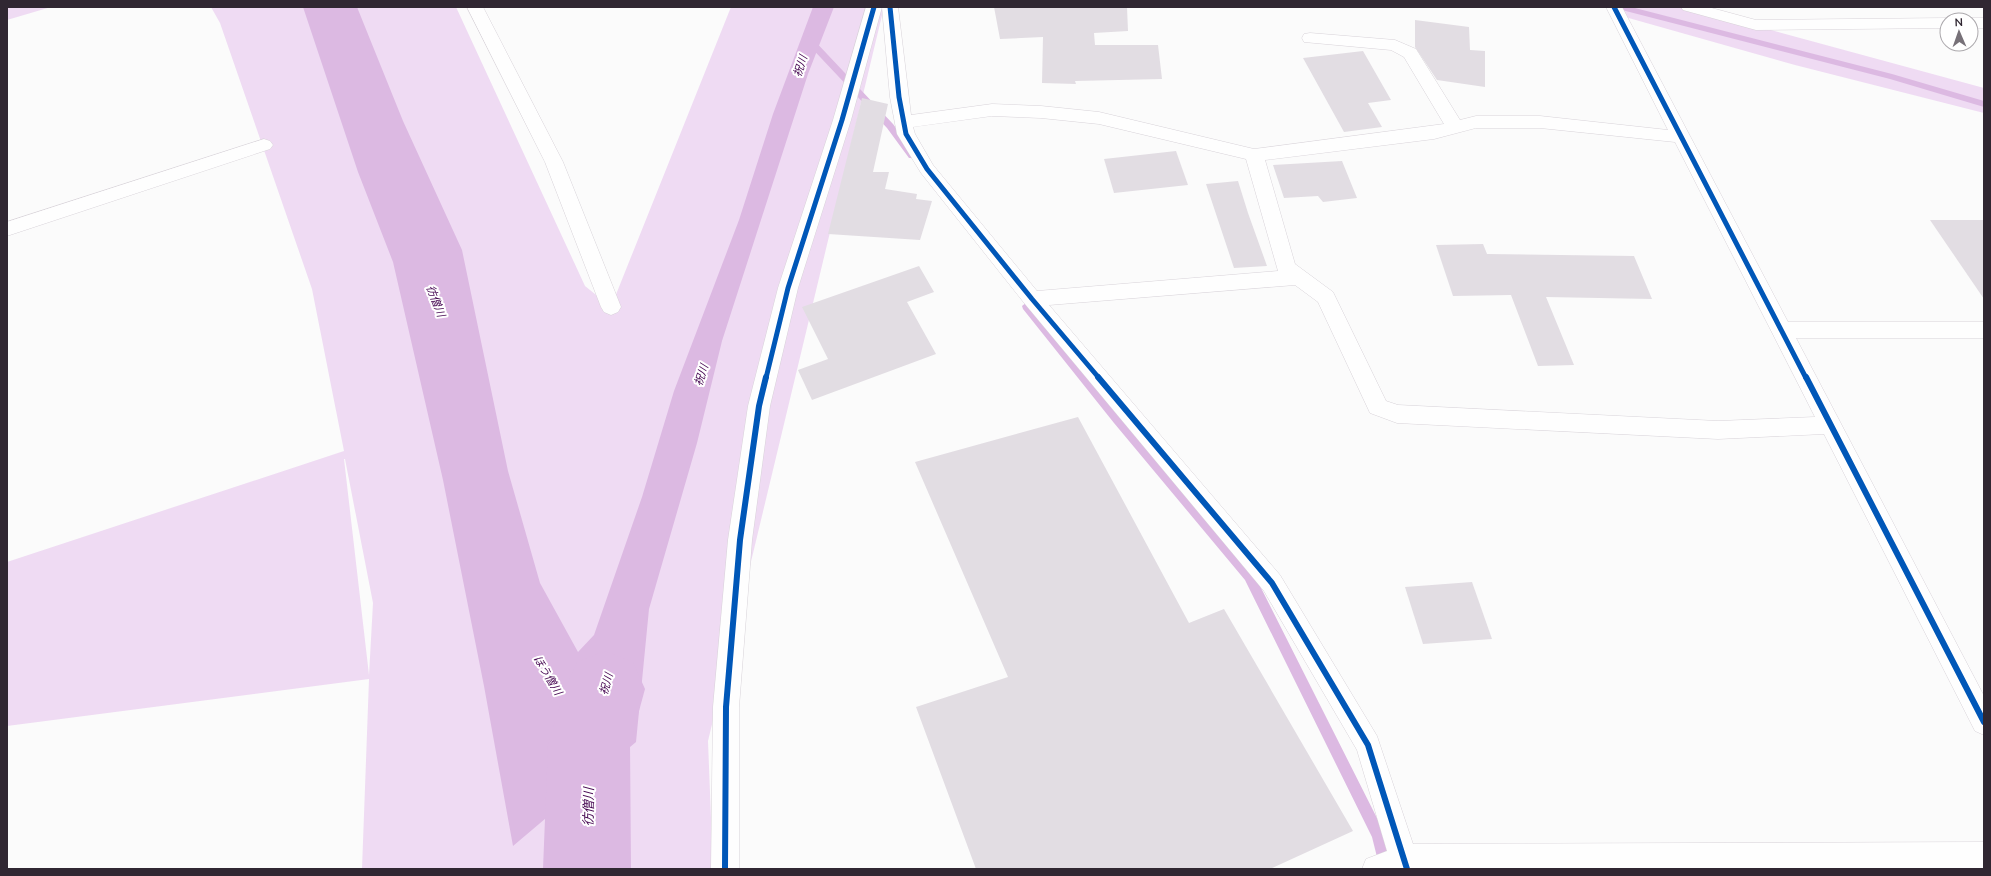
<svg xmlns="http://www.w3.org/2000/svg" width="1991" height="876" font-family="Mulish,'Noto Sans JP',sans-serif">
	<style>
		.green { fill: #efdbf3; fill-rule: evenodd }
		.water { fill: #dcb9e2 }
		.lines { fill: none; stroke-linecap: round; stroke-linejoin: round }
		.stream { fill: #dcb9e2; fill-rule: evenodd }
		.river { fill: #dcb9e2; fill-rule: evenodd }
		.building { fill: #e2dde3 }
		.minor-casing { stroke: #d8d3d9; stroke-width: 1 }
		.minor { fill: #fefefe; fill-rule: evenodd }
		.cycleway-far1-casing { stroke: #fff; stroke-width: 7 }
		.cycleway-casing { stroke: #fff; stroke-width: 9 }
		.cycleway-far1 { stroke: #0057b8; stroke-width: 5 }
		.cycleway { stroke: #0057b8; stroke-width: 6 }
		.labels { text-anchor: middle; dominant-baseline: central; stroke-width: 4; stroke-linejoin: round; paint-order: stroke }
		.water-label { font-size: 11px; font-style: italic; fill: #440550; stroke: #fff }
		.near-water-label { font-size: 13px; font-style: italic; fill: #440550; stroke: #fff }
	</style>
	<rect width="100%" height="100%" fill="#fbfbfb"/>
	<g class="green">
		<path d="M 7,7 L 51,7 L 7,20 Z"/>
		<path d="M 211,7 L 456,7 L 585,286 L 611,307 L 731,7 L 884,7 L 708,741 L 713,869 L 362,869 L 369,679 L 7,726 L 7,562 L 344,451 L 312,289 L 220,23 ZM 345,459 L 373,603 L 369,675 L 344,459 Z"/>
		<path d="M 1614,7 L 1686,7 L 1984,88 L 1984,113 L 1795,65 L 1618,15 Z"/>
	</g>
	<path class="water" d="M 303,7 L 357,7 L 403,121 L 462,250 L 508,471 L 540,583 L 578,652 L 594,635 L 642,497 L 674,391 L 739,220 L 773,114 L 813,7 L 834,7 L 808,74 L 722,341 L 697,443 L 649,609 L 636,742 L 513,846 L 484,686 L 443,480 L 393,262 L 358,172 Z"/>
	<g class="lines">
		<g class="stream">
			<path d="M 1617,7 L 1631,7 L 1892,74 L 1984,101 L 1984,107 L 1890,79 L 1618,9 Z"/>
			<path d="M 808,36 L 811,37 L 893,124 L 915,154 L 915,158 L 909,158 L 887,128 L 805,41 L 805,37 Z"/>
			<path d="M 1027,302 L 1031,303 L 1122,417 L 1253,572 L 1383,830 L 1394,869 L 1380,869 L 1372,837 L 1245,580 L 1114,423 L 1023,309 L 1022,306 Z"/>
		</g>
		<path class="river" d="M 605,651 L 633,662 L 645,689 L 630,744 L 631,869 L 543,869 L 548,744 L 565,689 L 577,662 Z"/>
	</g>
	<g class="building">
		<path d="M 994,7 L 1127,7 L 1128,31 L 1094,33 L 1095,45 L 1158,45 L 1162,79 L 1075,81 L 1076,84 L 1042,83 L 1043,37 L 1000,39 Z"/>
		<path d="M 1415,20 L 1469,27 L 1470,50 L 1485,51 L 1485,87 L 1437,80 L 1415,47 Z"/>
		<path d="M 1363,51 L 1391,100 L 1368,103 L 1382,127 L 1344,132 L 1303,58 Z"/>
		<path d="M 862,98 L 888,104 L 873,172 L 889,172 L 885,189 L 917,194 L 916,199 L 932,201 L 920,240 L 828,234 Z"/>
		<path d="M 1176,151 L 1188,185 L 1114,193 L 1104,159 Z"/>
		<path d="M 1342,161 L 1357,198 L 1323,202 L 1318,196 L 1284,198 L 1273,165 Z"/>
		<path d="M 1238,181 L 1248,213 L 1267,266 L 1234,268 L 1206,184 Z"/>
		<path d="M 1930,220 L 1984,220 L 1984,299 Z"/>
		<path d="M 1483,244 L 1487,254 L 1634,256 L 1652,299 L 1546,297 L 1574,365 L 1538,366 L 1511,295 L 1453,296 L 1436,245 Z"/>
		<path d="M 919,266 L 934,292 L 907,302 L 936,354 L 812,400 L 798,370 L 828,359 L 802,307 Z"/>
		<path d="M 1078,417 L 1189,623 L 1224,609 L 1353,831 L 1270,869 L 976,869 L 916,707 L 1008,677 L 915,462 Z"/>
		<path d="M 1472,582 L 1492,639 L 1423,644 L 1405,587 Z"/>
	</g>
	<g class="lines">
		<g class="minor-casing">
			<g id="minor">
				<path d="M 467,7 L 483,7 L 563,162 L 621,307 L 618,312 L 611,315 L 604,312 L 601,307 L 545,162 Z"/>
				<path d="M 866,7 L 898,7 L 911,115 L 992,104 L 1041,106 L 1099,112 L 1254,149 L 1444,124 L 1404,57 L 1391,50 L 1304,42 L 1302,38 L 1304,34 L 1310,33 L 1395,40 L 1416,49 L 1460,120 L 1476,116 L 1540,116 L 1668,130 L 1606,7 L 1622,7 L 1788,322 L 1984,322 L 1984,338 L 1796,338 L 1984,696 L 1984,735 L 1975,731 L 1824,434 L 1718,439 L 1397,423 L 1370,413 L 1318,302 L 1295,285 L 1049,305 L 1280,575 L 1377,736 L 1413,844 L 1984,842 L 1984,869 L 1362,869 L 1366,859 L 1387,851 L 1357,750 L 1264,591 L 1025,304 L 921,173 L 897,134 L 890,97 L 882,7 L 851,120 L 798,288 L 770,406 L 752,540 L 739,707 L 739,869 L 711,869 L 713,707 L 728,540 L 748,406 L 778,288 L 833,120 ZM 992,116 L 1041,118 L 1099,124 L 1246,159 L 1278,271 L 1037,291 L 933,165 L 915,134 L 913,127 ZM 1476,128 L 1540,128 L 1675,142 L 1815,417 L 1718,421 L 1398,405 L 1386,401 L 1333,292 L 1295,264 L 1265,160 L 1434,139 Z"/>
				<path d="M 1681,7 L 1708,7 L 1756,20 L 1947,18 L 1953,20 L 1947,20 L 1947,28 L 1756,30 L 1683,10 Z"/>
				<path d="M 1971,18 L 1984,18 L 1984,28 L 1971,28 L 1971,20 L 1965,20 Z"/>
				<path d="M 264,139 L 270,141 L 273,145 L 270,149 L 7,236 L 7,222 Z"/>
			</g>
		</g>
		<use href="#minor" class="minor"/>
		<g class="cycleway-far1-casing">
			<g id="cycleway-far1">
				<path d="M 890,7 L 899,97 L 906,134 L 927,169 L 1032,299 L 1099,378"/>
				<path d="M 1614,7 L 1806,378"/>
				<path d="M 766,378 L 788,288 L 842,120 L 874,7"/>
			</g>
		</g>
		<g class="cycleway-casing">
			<g id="cycleway">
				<path d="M 1098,377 L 1272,583 L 1368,745 L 1407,869"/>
				<path d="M 1806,377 L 1984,722"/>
				<path d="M 725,869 L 726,707 L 740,540 L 759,406 L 766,377"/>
			</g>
		</g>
		<use href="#cycleway-far1" class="cycleway-far1"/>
		<use href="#cycleway" class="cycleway"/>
	</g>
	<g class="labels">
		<g class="water-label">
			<text transform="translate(800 66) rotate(-72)">祝川</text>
			<text transform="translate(436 301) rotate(69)">彷僧川</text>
			<text transform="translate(701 375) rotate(-72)">祝川</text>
			<text transform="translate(548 675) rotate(59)">ほう僧川</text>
			<text transform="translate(606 684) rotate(-74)">祝川</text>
		</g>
		<g class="near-water-label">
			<text transform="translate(588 807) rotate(-89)">彷僧川</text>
		</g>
	</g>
	<rect width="1991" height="876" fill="none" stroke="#302732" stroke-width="16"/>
	<g transform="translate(1959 32) rotate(358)"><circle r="19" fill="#ffffff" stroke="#aca9ad"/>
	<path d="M0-3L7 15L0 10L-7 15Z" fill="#777178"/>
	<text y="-6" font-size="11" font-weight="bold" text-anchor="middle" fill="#302732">N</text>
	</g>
</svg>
